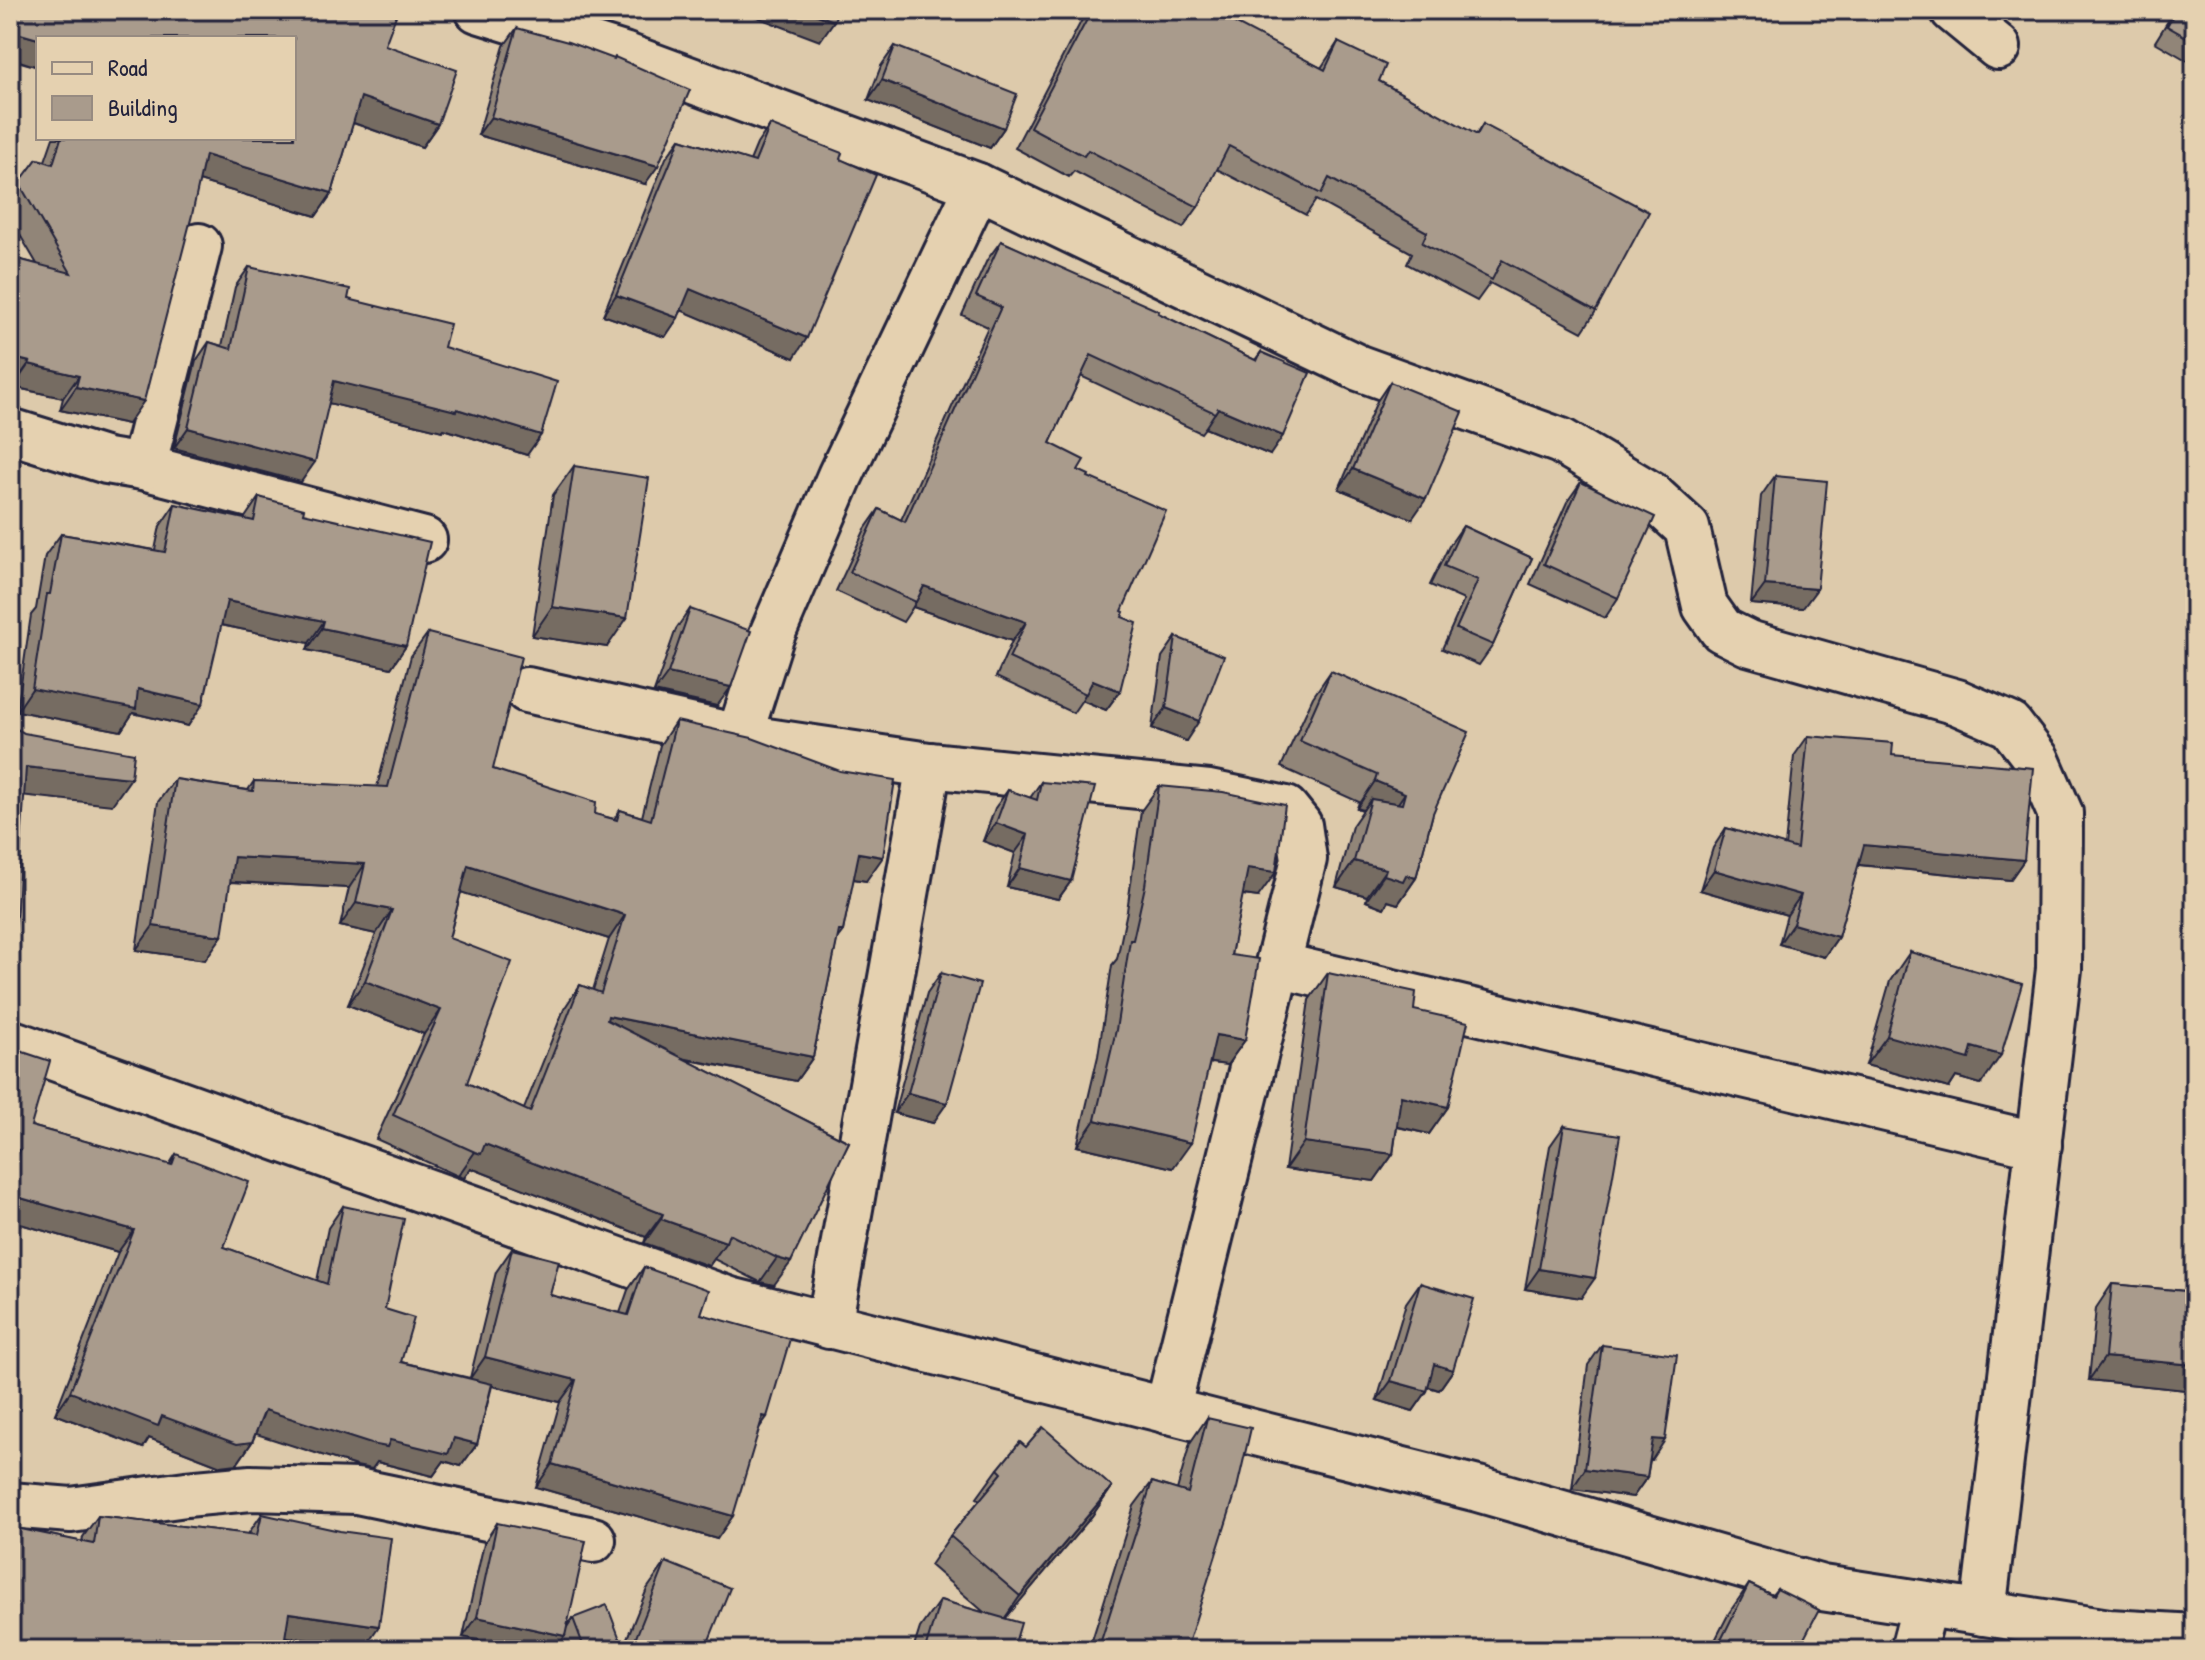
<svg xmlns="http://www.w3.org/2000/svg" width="2205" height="1660" font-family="'Patrick Hand',sans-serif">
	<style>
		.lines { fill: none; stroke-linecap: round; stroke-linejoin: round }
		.minor-casing { stroke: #22223b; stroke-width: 50 }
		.minor { stroke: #e5d1b0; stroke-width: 44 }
		.wall { fill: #918578; stroke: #22223b; stroke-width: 2; fill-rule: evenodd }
		.shaded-wall { fill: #766c62; stroke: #22223b; stroke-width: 2 }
		.building { fill: #a99b8c; stroke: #22223b; stroke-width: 2; fill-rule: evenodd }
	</style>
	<rect width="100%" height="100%" fill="#ddcaab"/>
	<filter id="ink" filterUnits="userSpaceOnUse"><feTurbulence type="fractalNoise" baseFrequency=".0125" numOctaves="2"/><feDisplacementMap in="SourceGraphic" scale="16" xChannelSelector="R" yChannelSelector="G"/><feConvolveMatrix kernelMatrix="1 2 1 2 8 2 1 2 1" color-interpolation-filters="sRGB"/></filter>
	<g filter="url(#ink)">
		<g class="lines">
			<g class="minor-casing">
				<g id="minor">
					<path d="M 478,10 L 623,55 L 978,186 L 1359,368 L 1561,441 L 1650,494 L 1687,528 L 1705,606 L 1722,630 L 1748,643 L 1957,702 L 2010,725 L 2037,760 L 2060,813 L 2059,969 L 1983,1613"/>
					<path d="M 1953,10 L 1998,47"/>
					<path d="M 10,431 L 107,461 L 143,467 L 424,540"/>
					<path d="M 143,467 L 199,246"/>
					<path d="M 527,690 L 739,737 L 929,765 L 1209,793 L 1286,809 L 1299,825 L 1304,859 L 1167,1411"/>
					<path d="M 739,737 L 771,637 L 840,476 L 978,186"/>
					<path d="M 1278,965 L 2039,1145"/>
					<path d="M 10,1042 L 730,1300 L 1478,1489 L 1822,1588 L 2109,1632 L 2195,1637"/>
					<path d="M 829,1326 L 929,765"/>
					<path d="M 10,1505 L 71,1510 L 186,1494 L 251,1488 L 357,1491 L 593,1540"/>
					<path d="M 1913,1650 L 1925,1604"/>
				</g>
			</g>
			<use href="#minor" class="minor"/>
		</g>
		<g class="wall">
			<path d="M 10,10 L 385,45 L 438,124 L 422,147 L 353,123 L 332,193 L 316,216 L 199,181 L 128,424 L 60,410 L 63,398 L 13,387 L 14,384 L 10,384 L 10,257 L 37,264 L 10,218 L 10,197 L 37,159 L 45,161 L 53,138 L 294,138 L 294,38 L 38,38 L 38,67 L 10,59 Z"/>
			<path d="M 1087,10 L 1206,10 L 1321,68 L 1338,42 L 1379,81 L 1476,135 L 1483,124 L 1596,311 L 1582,332 L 1490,283 L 1477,301 L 1407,264 L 1412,253 L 1316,200 L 1306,215 L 1217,169 L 1198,207 L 1183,228 L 1074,171 L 1069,177 L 1015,148 Z"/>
			<path d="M 1477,10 L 1506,10 L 1499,20 Z"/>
			<path d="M 2160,10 L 2195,10 L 2195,65 L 2155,42 L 2171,16 Z"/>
			<path d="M 517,28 L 645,184 L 478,135 L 504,46 Z"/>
			<path d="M 895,46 L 1004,128 L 990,148 L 868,100 L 881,66 Z"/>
			<path d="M 770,125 L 840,159 L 794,358 L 682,310 L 665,337 L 603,315 L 666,158 L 680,139 L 750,161 L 757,144 Z"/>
			<path d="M 1001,241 L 1158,313 L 1255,360 L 1261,352 L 1270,455 L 1205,428 L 1201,433 L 1081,376 L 1050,443 L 1078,470 L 1088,477 L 1122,611 L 1120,691 L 1106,710 L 1082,700 L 1073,713 L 996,677 L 1012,641 L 913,607 L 903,622 L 836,591 L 865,529 L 879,509 L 901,520 L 988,327 L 962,315 L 987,260 Z"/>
			<path d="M 249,267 L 348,299 L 444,347 L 527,455 L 444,429 L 442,431 L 329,403 L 301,482 L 174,448 L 196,361 L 209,342 L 222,346 L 235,287 Z"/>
			<path d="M 1390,382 L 1412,519 L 1339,489 L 1377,401 Z"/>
			<path d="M 574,466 L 607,647 L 532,636 L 553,495 Z"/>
			<path d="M 1775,476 L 1803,608 L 1751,604 L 1761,496 Z"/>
			<path d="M 1581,482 L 1618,598 L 1605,618 L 1530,584 L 1567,502 Z"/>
			<path d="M 259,497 L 303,513 L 406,646 L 391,668 L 307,650 L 309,643 L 221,625 L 188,726 L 133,713 L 121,731 L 17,711 L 31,615 L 36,609 L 45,556 L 61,534 L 155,550 L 160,526 L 175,504 L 244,519 Z"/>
			<path d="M 1463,526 L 1532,558 L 1493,645 L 1479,665 L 1442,649 L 1464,600 L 1430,585 L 1449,546 Z"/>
			<path d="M 690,609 L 717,706 L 654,692 L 676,629 Z"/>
			<path d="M 428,633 L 493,769 L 595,814 L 614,819 L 620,810 L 642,817 L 660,745 L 676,721 L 866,881 L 853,879 L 843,931 L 837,939 L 813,1057 L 796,1081 L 684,1059 L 849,1142 L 774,1285 L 760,1282 L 714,1259 L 709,1266 L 644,1243 L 646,1237 L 471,1168 L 464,1178 L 458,1176 L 376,1139 L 424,1034 L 348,1005 L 376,934 L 340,926 L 349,888 L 230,882 L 205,960 L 136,950 L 158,802 L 175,779 L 248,790 L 254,781 L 377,787 L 411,656 ZM 461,892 L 609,939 L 593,990 L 580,985 L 564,1009 L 524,1109 L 467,1083 L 449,938 Z"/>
			<path d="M 1176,637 L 1186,741 L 1152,728 L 1162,657 Z"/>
			<path d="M 1331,671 L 1433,813 L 1416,878 L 1398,904 L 1388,901 L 1384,908 L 1366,901 L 1367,896 L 1336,887 L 1352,826 L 1363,810 L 1357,808 L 1359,802 L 1281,767 L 1313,697 Z"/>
			<path d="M 1808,736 L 1892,755 L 2024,860 L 2010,880 L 1858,865 L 1838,937 L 1824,957 L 1779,944 L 1787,915 L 1700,890 L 1713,848 L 1726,828 L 1785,846 L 1794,756 Z"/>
			<path d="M 1041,782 L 1071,881 L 1058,899 L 1007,887 L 1015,853 L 983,841 L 995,808 L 1008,790 L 1030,798 Z"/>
			<path d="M 1159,786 L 1258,897 L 1242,895 L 1231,955 L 1245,1040 L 1227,1065 L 1210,1063 L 1173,1168 L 1077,1146 L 1098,1056 L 1112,965 L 1117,959 L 1127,911 L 1141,811 Z"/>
			<path d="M 1910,952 L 1981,1084 L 1956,1077 L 1949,1088 L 1866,1065 L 1890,981 Z"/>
			<path d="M 941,973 L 933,1123 L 894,1113 L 927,993 Z"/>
			<path d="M 1328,973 L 1414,1010 L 1448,1107 L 1429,1134 L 1397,1127 L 1393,1154 L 1374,1181 L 1285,1169 L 1309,1000 Z"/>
			<path d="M 10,1041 L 14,1049 L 31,1126 L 169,1165 L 176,1154 L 224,1247 L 317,1281 L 328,1228 L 343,1206 L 385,1309 L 401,1362 L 470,1378 L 496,1272 L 512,1249 L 550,1295 L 620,1313 L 628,1290 L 644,1267 L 701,1314 L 759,1429 L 717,1539 L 536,1487 L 560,1402 L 492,1386 L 477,1444 L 461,1466 L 444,1461 L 433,1476 L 377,1462 L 372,1469 L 356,1466 L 256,1433 L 252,1442 L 237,1464 L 221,1466 L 149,1438 L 143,1448 L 55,1414 L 118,1252 L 10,1221 Z"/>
			<path d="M 1564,1126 L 1581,1298 L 1525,1289 L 1550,1146 Z"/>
			<path d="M 1420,1283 L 1453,1370 L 1439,1390 L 1428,1387 L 1427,1391 L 1413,1411 L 1377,1400 L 1406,1303 Z"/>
			<path d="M 2112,1284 L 2195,1292 L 2195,1391 L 2089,1380 L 2096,1308 Z"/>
			<path d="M 1602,1345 L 1652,1460 L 1650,1460 L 1647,1477 L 1633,1497 L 1572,1489 L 1588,1365 Z"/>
			<path d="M 1207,1418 L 1186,1650 L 1089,1650 L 1134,1506 L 1152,1482 L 1177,1490 L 1190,1443 Z"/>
			<path d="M 1026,1447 L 1112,1487 L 1092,1516 L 1005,1618 L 1013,1650 L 913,1650 L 920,1628 L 940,1600 L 985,1613 L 930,1565 L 950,1536 L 980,1500 L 977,1498 L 998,1469 Z"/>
			<path d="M 262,1514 L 364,1648 L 285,1637 L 14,1530 L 16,1528 L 82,1542 L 83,1537 L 98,1516 L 248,1534 Z"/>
			<path d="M 497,1523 L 567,1627 L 573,1618 L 623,1648 L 647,1589 L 666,1562 L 705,1650 L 522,1650 L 463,1637 L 484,1543 Z"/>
			<path d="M 1749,1584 L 1772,1595 L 1777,1589 L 1798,1650 L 1710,1650 L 1729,1613 Z"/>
		</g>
		<g class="shaded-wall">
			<path d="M 738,10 L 804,10 L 834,21 L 820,41 Z"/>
			<path d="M 10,31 L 38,39 L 38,67 L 10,58 Z"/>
			<path d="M 882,80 L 1004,128 L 990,148 L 868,100 Z"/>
			<path d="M 361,97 L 438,124 L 422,147 L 345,120 Z"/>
			<path d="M 491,117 L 658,166 L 645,184 L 478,135 Z"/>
			<path d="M 205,155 L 332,193 L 316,216 L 189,178 Z"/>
			<path d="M 690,289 L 807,338 L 794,358 L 676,308 Z"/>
			<path d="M 616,295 L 678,318 L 665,337 L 603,315 Z"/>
			<path d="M 10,357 L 30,362 L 14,384 L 10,384 Z"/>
			<path d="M 29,364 L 79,376 L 63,398 L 13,387 Z"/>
			<path d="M 334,381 L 457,409 L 541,435 L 527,455 L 444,429 L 442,431 L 320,401 Z"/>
			<path d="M 76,387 L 144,401 L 128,424 L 60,410 Z"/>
			<path d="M 1218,408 L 1283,436 L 1270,455 L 1205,428 Z"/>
			<path d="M 188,428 L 315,462 L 301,482 L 174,448 Z"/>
			<path d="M 1353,469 L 1426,499 L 1412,519 L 1339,489 Z"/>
			<path d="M 1765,585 L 1817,589 L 1803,608 L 1751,604 Z"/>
			<path d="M 924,586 L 1026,622 L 1012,641 L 913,607 Z"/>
			<path d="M 227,601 L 324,621 L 309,643 L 211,623 Z"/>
			<path d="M 552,607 L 627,618 L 607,647 L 532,636 Z"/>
			<path d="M 322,628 L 406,646 L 391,668 L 307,650 Z"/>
			<path d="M 668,673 L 731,687 L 717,706 L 654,692 Z"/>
			<path d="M 1093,680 L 1120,691 L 1106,710 L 1082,700 Z"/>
			<path d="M 32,689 L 138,689 L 203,704 L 188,726 L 133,713 L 121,731 L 17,711 Z"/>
			<path d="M 1166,708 L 1199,721 L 1186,741 L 1152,728 Z"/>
			<path d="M 26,767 L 131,778 L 112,805 L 10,794 Z"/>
			<path d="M 1375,781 L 1405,793 L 1387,819 L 1371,799 L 1363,810 L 1357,808 Z"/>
			<path d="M 996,823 L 1028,835 L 1015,853 L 983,841 Z"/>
			<path d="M 1864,845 L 2024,860 L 2010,880 L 1850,864 Z"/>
			<path d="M 859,853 L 883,857 L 866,881 L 842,877 Z"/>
			<path d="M 234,857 L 365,864 L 349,888 L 217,881 Z"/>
			<path d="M 1354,861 L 1386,869 L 1367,896 L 1336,887 Z"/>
			<path d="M 468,865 L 625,915 L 609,939 L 451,889 Z"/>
			<path d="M 1020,868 L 1071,881 L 1058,899 L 1007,887 Z"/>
			<path d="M 1248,868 L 1276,872 L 1258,897 L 1230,893 Z"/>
			<path d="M 1714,870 L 1801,895 L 1787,915 L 1700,890 Z"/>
			<path d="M 1384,875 L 1406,875 L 1416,878 L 1398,904 L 1388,901 L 1384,908 L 1366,901 Z"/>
			<path d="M 356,903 L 392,910 L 376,934 L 340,926 Z"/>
			<path d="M 1793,924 L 1838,937 L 1824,957 L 1779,944 Z"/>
			<path d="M 153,926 L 222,936 L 205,960 L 136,950 Z"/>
			<path d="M 365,981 L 441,1010 L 424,1034 L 348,1005 Z"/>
			<path d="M 608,1016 L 813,1057 L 796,1081 L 592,1040 Z"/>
			<path d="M 1216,1035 L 1245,1040 L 1227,1065 L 1198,1061 Z"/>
			<path d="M 1887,1036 L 1972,1047 L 2001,1055 L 1981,1084 L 1956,1077 L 1949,1088 L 1866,1065 Z"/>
			<path d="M 908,1093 L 947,1103 L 933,1123 L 894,1113 Z"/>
			<path d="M 1401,1096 L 1448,1107 L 1429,1134 L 1382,1123 Z"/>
			<path d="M 1095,1120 L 1191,1143 L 1173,1168 L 1077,1146 Z"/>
			<path d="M 1304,1142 L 1393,1154 L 1374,1181 L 1285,1169 Z"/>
			<path d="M 485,1144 L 663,1214 L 646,1237 L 471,1168 L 464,1178 L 458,1176 L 475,1152 Z"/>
			<path d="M 20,1150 L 10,1163 L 10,1151 Z"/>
			<path d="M 10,1195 L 134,1230 L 118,1252 L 10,1221 Z"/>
			<path d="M 661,1219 L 726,1242 L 709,1266 L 644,1243 Z"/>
			<path d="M 777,1258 L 791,1262 L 774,1285 L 760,1282 Z"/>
			<path d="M 1539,1269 L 1595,1278 L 1581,1298 L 1525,1289 Z"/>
			<path d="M 485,1357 L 576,1380 L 560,1402 L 469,1380 Z"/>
			<path d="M 2105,1357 L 2195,1365 L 2195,1391 L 2089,1380 Z"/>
			<path d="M 1434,1364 L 1453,1370 L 1439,1390 L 1420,1384 Z"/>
			<path d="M 1391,1381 L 1427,1391 L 1413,1411 L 1377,1400 Z"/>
			<path d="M 70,1392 L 162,1416 L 252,1442 L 237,1464 L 221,1466 L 149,1438 L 143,1448 L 55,1414 Z"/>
			<path d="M 265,1410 L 390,1440 L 454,1438 L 477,1444 L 461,1466 L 444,1461 L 433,1476 L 377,1462 L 372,1469 L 356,1466 L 250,1432 Z"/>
			<path d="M 763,1416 L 767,1417 L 751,1440 Z"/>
			<path d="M 1653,1439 L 1665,1440 L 1652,1460 L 1639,1459 Z"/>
			<path d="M 552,1464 L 733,1516 L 717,1539 L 536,1487 Z"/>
			<path d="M 1585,1469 L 1647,1477 L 1633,1497 L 1572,1489 Z"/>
			<path d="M 1112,1487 L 1092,1516 L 1000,1625 L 1020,1596 Z"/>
			<path d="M 289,1613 L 379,1626 L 364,1648 L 274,1635 Z"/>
			<path d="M 477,1617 L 565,1636 L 555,1650 L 522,1650 L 463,1637 Z"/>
		</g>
		<g class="building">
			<path d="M 10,10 L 387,10 L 397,13 L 385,45 L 457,70 L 438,124 L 361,97 L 332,193 L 205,155 L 192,215 L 144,401 L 76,387 L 79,376 L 29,364 L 30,362 L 10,357 L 10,257 L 71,273 L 19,183 L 37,159 L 53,164 L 61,138 L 294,138 L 294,38 L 38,38 L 38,39 L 10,31 Z"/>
			<path d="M 804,10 L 838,10 L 834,21 Z"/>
			<path d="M 1092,10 L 1206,10 L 1209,11 L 1210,10 L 1325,70 L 1338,42 L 1386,65 L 1379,81 L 1477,135 L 1483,124 L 1649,212 L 1596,311 L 1502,260 L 1492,280 L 1422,243 L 1427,232 L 1329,178 L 1321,194 L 1229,146 L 1198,207 L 1088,150 L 1084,156 L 1030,127 Z"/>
			<path d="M 2176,10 L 2195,10 L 2195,42 L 2167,26 Z"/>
			<path d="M 517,28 L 568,42 L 614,59 L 615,57 L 690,90 L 658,166 L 491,117 Z"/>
			<path d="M 895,46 L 1017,94 L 1004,128 L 882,80 Z"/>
			<path d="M 770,125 L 842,153 L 840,159 L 876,175 L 807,338 L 690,289 L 678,318 L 616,295 L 680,139 L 755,162 Z"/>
			<path d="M 1001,241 L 1159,311 L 1158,313 L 1257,361 L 1261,352 L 1310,373 L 1283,436 L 1218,408 L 1215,413 L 1091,355 L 1050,443 L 1084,460 L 1078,470 L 1089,475 L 1088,477 L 1166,511 L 1122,611 L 1124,612 L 1122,617 L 1137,623 L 1120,691 L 1093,680 L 1086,694 L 1009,658 L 1026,622 L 924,586 L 916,602 L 850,572 L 879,509 L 905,522 L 1001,307 L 976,296 Z"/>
			<path d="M 249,267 L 350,289 L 348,299 L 450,324 L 444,347 L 557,382 L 541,435 L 457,409 L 456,411 L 334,381 L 315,462 L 188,428 L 209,342 L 231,349 Z"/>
			<path d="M 1390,382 L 1463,412 L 1426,499 L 1353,469 Z"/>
			<path d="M 574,466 L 649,478 L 627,618 L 552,607 Z"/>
			<path d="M 1775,476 L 1827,481 L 1817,589 L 1765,585 Z"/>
			<path d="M 1581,482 L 1655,517 L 1618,598 L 1544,564 Z"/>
			<path d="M 259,497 L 304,509 L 303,513 L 430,542 L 406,646 L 322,628 L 324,621 L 227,601 L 203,704 L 138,689 L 136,709 L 32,689 L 47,594 L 50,594 L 61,534 L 165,552 L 175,504 L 254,521 Z"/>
			<path d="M 1463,526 L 1532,558 L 1493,645 L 1456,629 L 1478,580 L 1444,566 Z"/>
			<path d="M 690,609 L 751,631 L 731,687 L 668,673 Z"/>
			<path d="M 428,633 L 521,657 L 493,769 L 596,802 L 595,814 L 617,820 L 620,810 L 651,820 L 676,721 L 752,738 L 840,771 L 895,780 L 883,857 L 859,853 L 843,931 L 839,931 L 813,1057 L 608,1016 L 607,1020 L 849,1142 L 791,1262 L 777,1258 L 729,1234 L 726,1242 L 661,1219 L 663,1214 L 485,1144 L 481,1154 L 475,1152 L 393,1115 L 441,1010 L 365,981 L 392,910 L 356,903 L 365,864 L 234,857 L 222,936 L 153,926 L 175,779 L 253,791 L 254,781 L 388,787 ZM 468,865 L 625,915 L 601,993 L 580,985 L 530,1112 L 467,1083 L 512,962 L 449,938 Z"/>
			<path d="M 1176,637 L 1224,656 L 1199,721 L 1166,708 Z"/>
			<path d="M 1331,671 L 1469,732 L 1433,813 L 1416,878 L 1406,875 L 1403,881 L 1384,875 L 1386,869 L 1354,861 L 1371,799 L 1402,804 L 1405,793 L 1375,781 L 1377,775 L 1300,741 Z"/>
			<path d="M 10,723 L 13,727 L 24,733 L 134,753 L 131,778 L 26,767 L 15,939 L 10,938 Z"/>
			<path d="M 1808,736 L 1893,743 L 1892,755 L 2033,768 L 2024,860 L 1864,845 L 1838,937 L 1793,924 L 1801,895 L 1714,870 L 1726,828 L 1797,849 Z"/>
			<path d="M 1041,782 L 1095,787 L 1071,881 L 1020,868 L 1028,835 L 996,823 L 1008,790 L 1037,800 Z"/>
			<path d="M 1159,786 L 1223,792 L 1285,805 L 1276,872 L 1248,868 L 1231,955 L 1259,959 L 1245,1040 L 1216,1035 L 1191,1143 L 1095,1120 L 1116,1030 L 1130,940 L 1133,940 L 1145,886 Z"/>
			<path d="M 1910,952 L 2022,984 L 2001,1055 L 1972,1047 L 1969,1059 L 1887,1036 Z"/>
			<path d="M 941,973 L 980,984 L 947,1103 L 908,1093 Z"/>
			<path d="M 1328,973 L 1416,992 L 1414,1010 L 1468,1022 L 1448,1107 L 1401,1096 L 1393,1154 L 1304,1142 Z"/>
			<path d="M 10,1041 L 15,1043 L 14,1049 L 50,1061 L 31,1126 L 172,1165 L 176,1154 L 249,1182 L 224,1247 L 327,1284 L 343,1206 L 404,1219 L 385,1309 L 414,1318 L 401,1362 L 492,1384 L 477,1444 L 454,1438 L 448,1454 L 390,1440 L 387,1447 L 371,1444 L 265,1410 L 252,1442 L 237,1444 L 162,1416 L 158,1426 L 70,1392 L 134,1230 L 10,1195 L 10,1183 L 20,1150 L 10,1151 Z"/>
			<path d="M 1564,1126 L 1620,1135 L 1595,1278 L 1539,1269 Z"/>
			<path d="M 512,1249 L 559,1261 L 550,1295 L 628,1315 L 644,1267 L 709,1290 L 701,1314 L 790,1339 L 767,1417 L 763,1416 L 733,1516 L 552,1464 L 576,1380 L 485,1357 Z"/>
			<path d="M 1420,1283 L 1474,1299 L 1453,1370 L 1434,1364 L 1427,1391 L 1391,1381 Z"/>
			<path d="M 2112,1284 L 2195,1292 L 2195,1365 L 2105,1357 Z"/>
			<path d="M 1602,1345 L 1677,1355 L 1665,1440 L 1653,1439 L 1647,1477 L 1585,1469 Z"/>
			<path d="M 1207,1418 L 1251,1428 L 1237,1488 L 1186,1650 L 1114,1650 L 1100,1644 L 1152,1482 L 1188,1493 Z"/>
			<path d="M 1043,1427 L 1112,1487 L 1020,1596 L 950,1536 L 1002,1473 L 998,1469 L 1020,1442 L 1026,1447 Z"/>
			<path d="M 262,1514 L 340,1531 L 391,1538 L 379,1626 L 289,1613 L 283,1650 L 10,1650 L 10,1529 L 15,1530 L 16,1528 L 94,1544 L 98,1516 L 257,1535 Z"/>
			<path d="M 497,1523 L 586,1541 L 565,1636 L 477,1617 Z"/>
			<path d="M 666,1562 L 730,1588 L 705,1650 L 631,1650 Z"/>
			<path d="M 1749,1584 L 1773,1596 L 1777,1589 L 1819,1610 L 1798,1650 L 1716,1650 Z"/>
			<path d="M 940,1600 L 1021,1623 L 1013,1650 L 925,1650 Z"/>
			<path d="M 607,1605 L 624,1650 L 585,1650 L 573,1618 Z"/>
		</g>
	</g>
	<rect width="2205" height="1660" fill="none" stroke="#e5d1b0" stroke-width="40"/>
	<rect x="20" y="20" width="2165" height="1620" fill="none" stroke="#22223b" stroke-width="3" filter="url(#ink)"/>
	<rect x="36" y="36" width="260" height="104" fill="#e5d1b0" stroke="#978b81" stroke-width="2"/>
	<rect x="52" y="62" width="40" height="12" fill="#e5d1b0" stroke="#978b81" stroke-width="2"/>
	<text x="108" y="76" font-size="24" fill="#22223b">Road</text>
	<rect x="52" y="96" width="40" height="24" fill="#a99b8c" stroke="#978b81" stroke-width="2"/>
	<text x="108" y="116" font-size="24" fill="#22223b">Building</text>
</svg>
